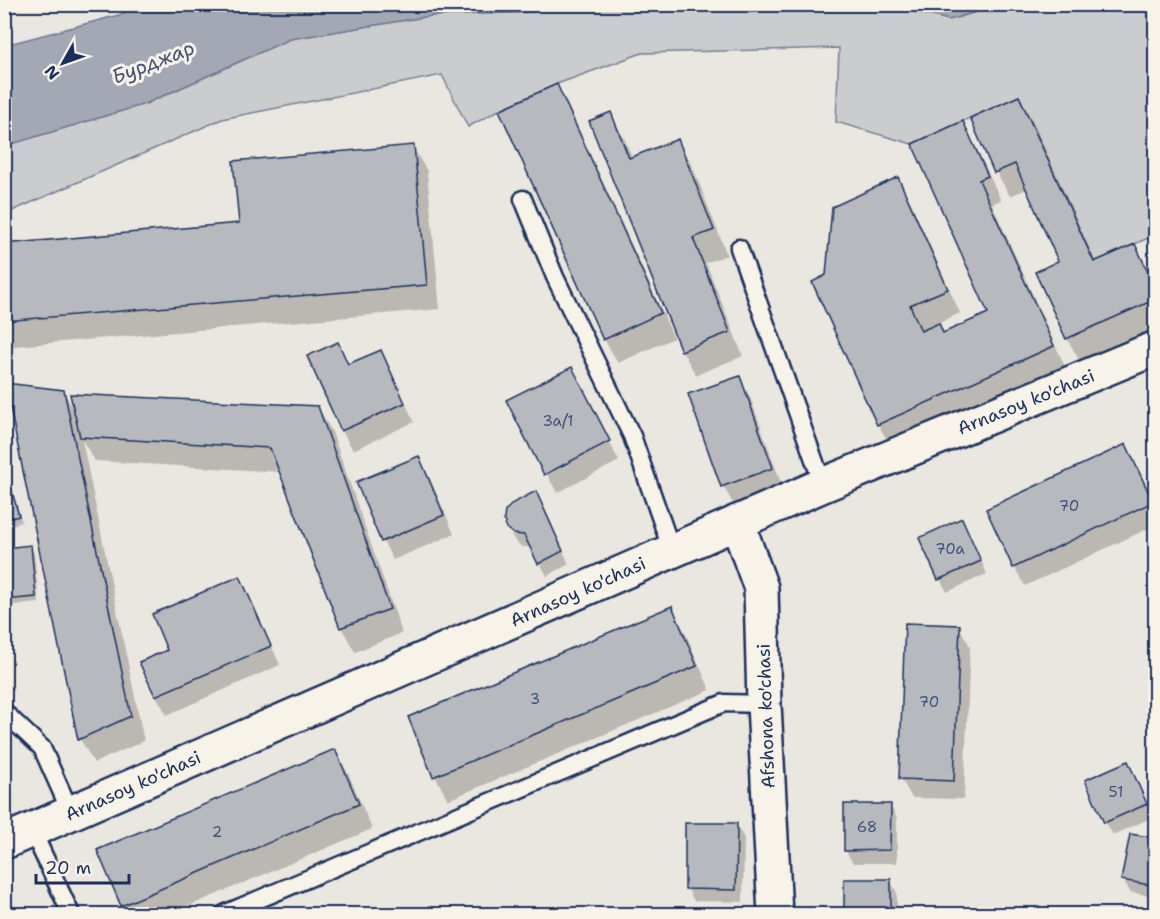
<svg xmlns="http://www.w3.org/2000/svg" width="1160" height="919" font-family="'Shantell Sans',sans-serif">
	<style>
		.green { fill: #cbcccd; stroke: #737e96; stroke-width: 1.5 }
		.water { fill: #a3a8b4; stroke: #6d7892; stroke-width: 1.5 }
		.shadow { fill: #0003 }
		.building { fill: #b6babf; stroke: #1b2f5e; stroke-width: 1.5 }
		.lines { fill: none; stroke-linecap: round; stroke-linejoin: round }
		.service-casing { stroke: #1b2f5e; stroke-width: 21 }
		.minor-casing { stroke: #1b2f5e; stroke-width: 38 }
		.service { stroke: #f7f3e8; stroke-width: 16 }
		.minor { stroke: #f7f3e8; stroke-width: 33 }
		.labels { text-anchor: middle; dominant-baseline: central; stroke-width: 6; stroke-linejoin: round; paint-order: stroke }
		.number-label { font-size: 15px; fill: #425276 }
		.street-label { font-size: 18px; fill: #1b2f5e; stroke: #f7f3e8 }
		.water-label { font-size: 20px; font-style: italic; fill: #445378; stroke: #f7f3e8 }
	</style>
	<rect width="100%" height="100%" fill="#eae7e0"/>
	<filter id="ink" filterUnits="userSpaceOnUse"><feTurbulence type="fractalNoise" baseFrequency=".0167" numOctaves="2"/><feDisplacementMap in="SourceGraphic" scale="12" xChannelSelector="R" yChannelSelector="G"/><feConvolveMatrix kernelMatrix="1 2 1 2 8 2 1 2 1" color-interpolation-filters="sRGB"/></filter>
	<g filter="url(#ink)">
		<path class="green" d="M 554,4 L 888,4 L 949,20 L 1000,5 L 1155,5 L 1155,235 L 1094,262 L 1019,96 L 912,144 L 836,122 L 839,48 L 642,53 L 557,84 L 499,110 L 468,127 L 442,75 L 222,119 L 5,214 L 4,146 L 145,104 L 290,39 L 431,16 L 531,12 Z"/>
		<g class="water">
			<path d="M 142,4 L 554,4 L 554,5 L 531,12 L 431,16 L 290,39 L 145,104 L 5,146 L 5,45 L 119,15 Z"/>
			<path d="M 888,5 L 1000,5 L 949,20 Z"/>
		</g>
		<g class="shadow">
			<path d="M 556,86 L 570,110 L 674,338 L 618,363 L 604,339 Z"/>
			<path d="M 1019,98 L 1033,122 L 1096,263 L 1135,246 L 1149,270 L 1156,285 L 1156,330 L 1081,363 L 1067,339 L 1037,273 L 1060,262 L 1027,189 L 1010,196 L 996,172 Z"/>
			<path d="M 610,113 L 624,138 L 633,159 L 678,141 L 692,165 L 727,255 L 706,263 L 743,356 L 696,375 L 682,351 Z"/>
			<path d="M 962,123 L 976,147 L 1001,200 L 992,204 L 1067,371 L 892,449 L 878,424 L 827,276 L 897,179 L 911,203 L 960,313 L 937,324 L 943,334 L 990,313 Z"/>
			<path d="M 413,147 L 427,171 L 440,309 L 4,347 L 4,245 L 241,225 Z"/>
			<path d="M 1156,237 L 1156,248 L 1151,239 Z"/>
			<path d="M 337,344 L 349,366 L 380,352 L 391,371 L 414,422 L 353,450 L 342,431 L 309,357 Z"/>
			<path d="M 739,378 L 750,397 L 783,488 L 734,505 L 723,486 Z"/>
			<path d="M 7,385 L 63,391 L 74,410 L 318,407 L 332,432 L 402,633 L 355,652 L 341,627 L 281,472 L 95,461 L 82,440 L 144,741 L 94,763 L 80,739 Z"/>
			<path d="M 582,388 L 619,461 L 557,493 L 508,401 Z"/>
			<path d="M 1125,446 L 1136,465 L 1156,506 L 1156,525 L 1025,586 L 1014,567 Z"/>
			<path d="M 418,458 L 429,476 L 454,534 L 393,560 L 383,541 Z"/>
			<path d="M 4,462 L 22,522 L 4,527 Z"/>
			<path d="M 542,505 L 569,564 L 547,576 L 532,547 L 522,547 L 515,541 L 507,528 Z"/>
			<path d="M 969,533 L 987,574 L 947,592 L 940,579 L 921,538 Z"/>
			<path d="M 30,547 L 34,553 L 39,603 L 4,606 L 4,550 Z"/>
			<path d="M 239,578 L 250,597 L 280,665 L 167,715 L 156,696 L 141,663 L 169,650 Z"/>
			<path d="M 671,608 L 685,632 L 710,690 L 448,800 L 435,776 Z"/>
			<path d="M 959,627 L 970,646 L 964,799 L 912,798 L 901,779 Z"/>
			<path d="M 335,751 L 349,775 L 372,829 L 170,914 L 127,914 L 122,905 Z"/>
			<path d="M 1135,776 L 1153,817 L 1113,835 L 1106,823 L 1087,781 Z"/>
			<path d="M 890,805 L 897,818 L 897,863 L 853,863 L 845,850 Z"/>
			<path d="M 736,825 L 744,838 L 743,902 L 694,901 L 687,888 Z"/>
			<path d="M 1156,840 L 1156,897 L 1130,892 L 1123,879 Z"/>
			<path d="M 845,880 L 890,880 L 897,893 L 897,914 L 845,914 Z"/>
			<path d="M 4,904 L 9,912 L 10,914 L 4,914 Z"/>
		</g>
		<g class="building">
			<path d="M 557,84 L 661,313 L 603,340 L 499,110 Z"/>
			<path d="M 1019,96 L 1094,262 L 1135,244 L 1156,289 L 1156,299 L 1066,339 L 1035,272 L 1058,261 L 1015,164 L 994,173 L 970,118 Z"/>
			<path d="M 611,112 L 629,158 L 678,139 L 714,230 L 693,238 L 730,332 L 681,351 L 589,121 Z"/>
			<path d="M 963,121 L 988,176 L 979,180 L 1054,346 L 877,425 L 812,282 L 826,275 L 832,207 L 898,177 L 948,289 L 910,305 L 921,331 L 939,323 L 943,333 L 988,313 L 912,144 Z"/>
			<path d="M 414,145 L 427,285 L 4,321 L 4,244 L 239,223 L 233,161 Z"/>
			<path d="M 338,342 L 348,364 L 381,350 L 405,403 L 341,431 L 307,356 Z"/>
			<path d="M 572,367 L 610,441 L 544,475 L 506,400 Z"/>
			<path d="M 740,376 L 773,468 L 721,487 L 688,394 Z"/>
			<path d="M 5,383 L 64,390 L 131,716 L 78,740 Z"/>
			<path d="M 70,394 L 318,406 L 390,609 L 340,628 L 270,448 L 80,437 Z"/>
			<path d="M 1126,444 L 1153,502 L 1013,568 L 986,509 Z"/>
			<path d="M 419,456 L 444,515 L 381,542 L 356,482 Z"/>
			<path d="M 4,464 L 19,516 L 4,520 Z"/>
			<path d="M 536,491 L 563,551 L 538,564 L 524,535 L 514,534 L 506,528 L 504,519 L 505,511 L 513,503 Z"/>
			<path d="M 962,518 L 981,561 L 938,580 L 919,538 Z"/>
			<path d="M 31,545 L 36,597 L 4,600 L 4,548 Z"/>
			<path d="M 240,576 L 271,646 L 155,696 L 139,662 L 167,650 L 152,614 Z"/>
			<path d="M 672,606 L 697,666 L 433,777 L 408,717 Z"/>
			<path d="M 905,623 L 960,625 L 954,781 L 899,779 Z"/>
			<path d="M 335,749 L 359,804 L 121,906 L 97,850 Z"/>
			<path d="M 1128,761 L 1147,804 L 1104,823 L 1085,780 Z"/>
			<path d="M 844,804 L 891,804 L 890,850 L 844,851 Z"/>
			<path d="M 685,823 L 737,823 L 736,890 L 685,889 Z"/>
			<path d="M 1130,834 L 1156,838 L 1156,886 L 1121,880 Z"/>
			<rect x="844" y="879" width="47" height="35"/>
		</g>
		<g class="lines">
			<g class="service-casing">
				<g id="service">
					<path d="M 523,199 L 555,277 L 632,436 L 672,551"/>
					<path d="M 739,248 L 823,485"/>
					<path d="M 4,712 L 42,748 L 71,813"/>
					<path d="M 32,830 L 71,914"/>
					<path d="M 224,914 L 724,703 L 764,704"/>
				</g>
			</g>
			<g class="minor-casing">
				<g id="minor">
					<path d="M 737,522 L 761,588 L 764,704 L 775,914"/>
					<path d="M 4,842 L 823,485 L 1156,348"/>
				</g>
			</g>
			<use href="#service" class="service"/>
			<use href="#minor" class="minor"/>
		</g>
	</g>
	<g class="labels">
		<g class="number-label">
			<text x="558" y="421">3a/1</text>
			<text x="1069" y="506">70</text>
			<text x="950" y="549">70a</text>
			<text x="535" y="699">3</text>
			<text x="929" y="702">70</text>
			<text x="1116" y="792">51</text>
			<text x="867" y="827">68</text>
			<text x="217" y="832">2</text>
		</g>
		<g class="street-label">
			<text transform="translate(1026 402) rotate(-22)">Arnasoy ko'chasi</text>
			<text transform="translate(578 592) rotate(-24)">Arnasoy ko'chasi</text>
			<text transform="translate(766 716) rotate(-92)">Afshona ko'chasi</text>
			<text transform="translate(133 786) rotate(-24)">Arnasoy ko'chasi</text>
		</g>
		<g class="water-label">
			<text transform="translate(153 62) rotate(-21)">Бурджар</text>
		</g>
	</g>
	<rect width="1160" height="919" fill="none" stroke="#f7f3e8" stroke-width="24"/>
	<rect x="12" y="12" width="1136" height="895" fill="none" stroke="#1b2f5e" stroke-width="2" filter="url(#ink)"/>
	<g transform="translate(63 63) rotate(230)" stroke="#f7f3e8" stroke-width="4.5" paint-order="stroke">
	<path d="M0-4.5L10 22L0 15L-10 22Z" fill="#1b2f5e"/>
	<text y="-9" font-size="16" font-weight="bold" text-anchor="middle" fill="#1b2f5e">N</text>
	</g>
	<path d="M36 874v9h93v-9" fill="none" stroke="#1b2f5e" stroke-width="3"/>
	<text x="45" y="874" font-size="18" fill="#1b2f5e" stroke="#f7f3e8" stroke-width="4.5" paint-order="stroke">20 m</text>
</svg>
